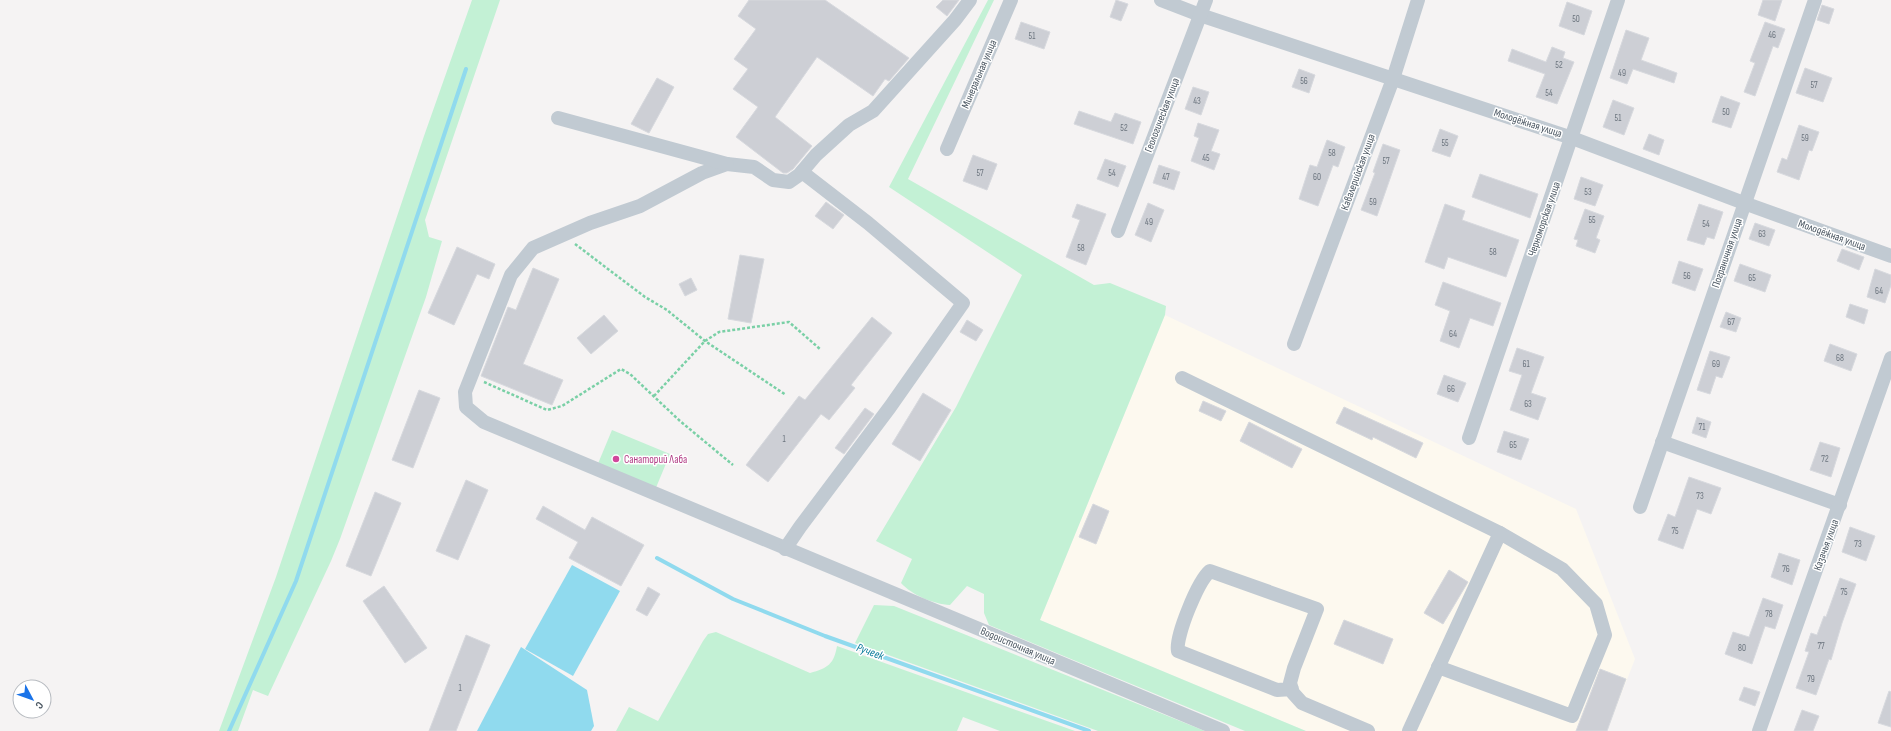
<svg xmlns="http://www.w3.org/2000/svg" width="1891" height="731" font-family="'Sofia Sans Condensed',sans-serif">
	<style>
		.commercial { fill: #fdf9ef }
		.green { fill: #c3f1d5 }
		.water { fill: #90daee }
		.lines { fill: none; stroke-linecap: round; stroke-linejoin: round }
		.stream { stroke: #90daee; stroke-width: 4 }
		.building { fill: #cdcfd5; stroke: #d7d9de }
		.path { stroke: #7ad0a6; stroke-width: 2.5; stroke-dasharray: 3 2; stroke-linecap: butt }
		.minor { stroke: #c1cad2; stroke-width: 14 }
		.hotel-dot { fill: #d1479c; stroke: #fff; stroke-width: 1.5 }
		.labels { text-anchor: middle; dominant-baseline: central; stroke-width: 3; stroke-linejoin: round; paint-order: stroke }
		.number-label { font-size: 9px; fill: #6b747e }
		.street-label { font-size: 11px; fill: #4a5661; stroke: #fff }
		.hotel-label { font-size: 11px; fill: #b23c85; stroke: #fff; text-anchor: start }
		.water-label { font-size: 12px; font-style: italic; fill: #0c7c9b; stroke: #fff }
	</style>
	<rect width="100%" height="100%" fill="#f5f3f3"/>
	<path class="commercial" d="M 1165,315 L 1576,509 L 1635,659 L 1607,731 L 1306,731 L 1040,620 Z"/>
	<g class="green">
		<path d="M 472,0 L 500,0 L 425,220 L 429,237 L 442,241 L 426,297 L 340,539 L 331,561 L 268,696 L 253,690 L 238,731 L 219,731 L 276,577 L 424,136 Z"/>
		<path d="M 988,0 L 994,0 L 908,179 L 1094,285 L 1110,283 L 1166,306 L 1165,315 L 1040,620 L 1306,731 L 1245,731 L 989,625 L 984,613 L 984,594 L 967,586 L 950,605 C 933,604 912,595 901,583 L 912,559 L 876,541 L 956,407 L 1022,275 L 889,187 Z"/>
		<path d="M 612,430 L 670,454 L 655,490 L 597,466 Z"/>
		<path d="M 874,605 L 894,606 L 1205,731 L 1098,731 L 855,643 Z"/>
		<path d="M 716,632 L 810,673 C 828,668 834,664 837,646 L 1075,731 L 1000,731 L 963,717 L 957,731 L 616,731 L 629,707 L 658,721 L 703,641 L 708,634 Z"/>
	</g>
	<g class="water">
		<path d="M 572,565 L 620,591 L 573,676 L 525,649 Z"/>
		<path d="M 521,647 L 587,690 L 594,726 L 591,731 L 477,731 Z"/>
	</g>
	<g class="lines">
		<g class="stream">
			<path d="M 657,558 L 733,599 L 825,636 L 1089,731"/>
			<path d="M 229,731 L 296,581 L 466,69"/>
		</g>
	</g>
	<g class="building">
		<path d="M 749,0 L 825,0 L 909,58 L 889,81 L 885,79 L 873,96 L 817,57 L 775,117 L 812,146 L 793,169 L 787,173 L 783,173 L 736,137 L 758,107 L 733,89 L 748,69 L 734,59 L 756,29 L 738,16 Z"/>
		<path d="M 943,0 L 959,0 L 947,16 L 936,7 Z"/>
		<path d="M 1116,0 L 1128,4 L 1121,21 L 1110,17 Z"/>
		<path d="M 1763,0 L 1782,0 L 1775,21 L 1758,15 Z"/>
		<path d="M 1567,2 L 1592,11 L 1584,35 L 1559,26 Z"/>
		<path d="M 1822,5 L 1834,9 L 1829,24 L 1817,20 Z"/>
		<path d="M 1021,22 L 1050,32 L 1044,49 L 1015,39 Z"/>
		<path d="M 1765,22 L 1785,29 L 1778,48 L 1773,46 L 1755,96 L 1744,92 L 1755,63 L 1750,61 Z"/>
		<path d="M 1626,30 L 1649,38 L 1641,60 L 1677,73 L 1674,83 L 1633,69 L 1627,84 L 1610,78 Z"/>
		<path d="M 1552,47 L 1565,52 L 1563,58 L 1574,62 L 1557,104 L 1536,97 L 1545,74 L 1508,61 L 1512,49 L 1546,62 Z"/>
		<path d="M 1805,68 L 1832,78 L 1823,102 L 1796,93 Z"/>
		<path d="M 1299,69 L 1315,75 L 1309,93 L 1292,87 Z"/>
		<path d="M 657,78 L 674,87 L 649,133 L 631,124 Z"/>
		<path d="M 1193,87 L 1209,92 L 1201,115 L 1185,109 Z"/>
		<path d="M 1721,96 L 1740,103 L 1731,128 L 1712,122 Z"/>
		<path d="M 1613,100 L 1634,108 L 1624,135 L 1603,127 Z"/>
		<path d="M 1079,111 L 1111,122 L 1115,113 L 1141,122 L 1133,144 L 1074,124 Z"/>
		<path d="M 1198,123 L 1219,130 L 1211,151 L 1220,154 L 1214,170 L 1191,161 L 1199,138 L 1194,136 Z"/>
		<path d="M 1799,125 L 1819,132 L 1812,151 L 1809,150 L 1799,180 L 1777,172 L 1782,158 L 1787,160 Z"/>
		<path d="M 1440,129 L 1458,136 L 1450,157 L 1432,151 Z"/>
		<path d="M 1649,134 L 1664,140 L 1659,155 L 1643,149 Z"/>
		<path d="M 1327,140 L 1345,147 L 1338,167 L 1333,165 L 1318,206 L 1299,199 L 1310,165 L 1317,167 Z"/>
		<path d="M 1383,144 L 1400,150 L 1377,216 L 1361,210 L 1375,173 L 1373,172 Z"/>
		<path d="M 973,155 L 997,164 L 987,190 L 963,181 Z"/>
		<path d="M 1105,159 L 1126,166 L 1118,187 L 1097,179 Z"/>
		<path d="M 1159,165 L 1180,172 L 1174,190 L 1153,183 Z"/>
		<path d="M 1480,174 L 1538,194 L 1530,218 L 1472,197 Z"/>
		<path d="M 1581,177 L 1603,185 L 1595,206 L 1574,199 Z"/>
		<path d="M 826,202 L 844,215 L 833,229 L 815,216 Z"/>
		<path d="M 1148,203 L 1164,210 L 1151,242 L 1135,235 Z"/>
		<path d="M 1077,204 L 1106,214 L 1086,265 L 1066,257 L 1080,220 L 1072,217 Z"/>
		<path d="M 1445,204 L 1465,211 L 1462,220 L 1519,240 L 1506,277 L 1448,257 L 1444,269 L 1425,262 Z"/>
		<path d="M 1699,204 L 1723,212 L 1714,239 L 1707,237 L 1704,245 L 1687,240 Z"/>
		<path d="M 1585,209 L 1604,216 L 1596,238 L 1600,240 L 1595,253 L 1576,246 L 1578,240 L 1574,239 Z"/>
		<path d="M 1755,223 L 1775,230 L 1769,246 L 1749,239 Z"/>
		<path d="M 457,247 L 495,264 L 489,279 L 477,274 L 454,325 L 428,313 Z"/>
		<path d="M 1842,249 L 1864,257 L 1859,270 L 1837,261 Z"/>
		<path d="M 740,255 L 764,259 L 751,323 L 728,319 Z"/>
		<path d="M 1679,261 L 1703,269 L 1695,291 L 1672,283 Z"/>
		<path d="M 1740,264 L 1771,275 L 1765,292 L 1734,281 Z"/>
		<path d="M 533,268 L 559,279 L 523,364 L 563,380 L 552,405 L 481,376 L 508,307 L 516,310 Z"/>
		<path d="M 1875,269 L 1891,275 L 1891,285 L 1885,303 L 1867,297 Z"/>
		<path d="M 691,278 L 697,290 L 685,296 L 679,284 Z"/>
		<path d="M 1443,282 L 1501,303 L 1493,326 L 1470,318 L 1459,348 L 1440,341 L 1450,311 L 1435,305 Z"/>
		<path d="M 1850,304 L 1868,310 L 1864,324 L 1846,317 Z"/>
		<path d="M 1726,312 L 1741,318 L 1736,332 L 1720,327 Z"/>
		<path d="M 604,315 L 618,331 L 591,354 L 577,338 Z"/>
		<path d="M 872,317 L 892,333 L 851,385 L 855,388 L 829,420 L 821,414 L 768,482 L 746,465 L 799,396 L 805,400 Z"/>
		<path d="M 967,320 L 983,330 L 976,341 L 960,332 Z"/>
		<path d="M 1830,344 L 1857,354 L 1851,371 L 1824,361 Z"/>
		<path d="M 1517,348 L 1544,357 L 1531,393 L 1546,398 L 1538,420 L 1510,410 L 1522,375 L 1509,371 Z"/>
		<path d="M 1710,351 L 1730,357 L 1722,378 L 1716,376 L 1710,394 L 1697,390 Z"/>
		<path d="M 1444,375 L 1466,383 L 1458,402 L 1437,394 Z"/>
		<path d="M 419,390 L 440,398 L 413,468 L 392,460 Z"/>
		<path d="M 923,393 L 951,410 L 920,461 L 892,444 Z"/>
		<path d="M 1203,401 L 1226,411 L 1221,421 L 1199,411 Z"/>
		<path d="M 1344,407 L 1423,443 L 1416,458 L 1373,437 L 1372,440 L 1336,423 Z"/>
		<path d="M 865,408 L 874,414 L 844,454 L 835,448 Z"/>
		<path d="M 1697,417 L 1711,422 L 1706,438 L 1692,433 Z"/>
		<path d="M 1249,422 L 1302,449 L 1292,468 L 1240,441 Z"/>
		<path d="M 1504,431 L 1529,439 L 1521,460 L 1497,452 Z"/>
		<path d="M 1820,442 L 1840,448 L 1831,477 L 1810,470 Z"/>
		<path d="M 1689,477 L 1721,488 L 1711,514 L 1697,509 L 1683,549 L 1658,540 L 1668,514 L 1675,517 Z"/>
		<path d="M 466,480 L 488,490 L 458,560 L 436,551 Z"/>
		<path d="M 375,492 L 401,503 L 371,576 L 346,566 Z"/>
		<path d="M 1093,504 L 1109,511 L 1096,544 L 1079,537 Z"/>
		<path d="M 543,506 L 585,530 L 592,517 L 644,545 L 621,586 L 569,558 L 578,542 L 536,519 Z"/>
		<path d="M 1850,527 L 1875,536 L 1866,561 L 1842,552 Z"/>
		<path d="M 1779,553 L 1800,560 L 1792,585 L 1771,577 Z"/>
		<path d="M 1449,570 L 1468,582 L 1443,624 L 1424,613 Z"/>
		<path d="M 1840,578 L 1856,584 L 1842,623 L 1831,660 L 1829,659 L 1816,695 L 1796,688 L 1809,652 L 1805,651 L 1811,633 L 1817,635 L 1824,616 L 1826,617 Z"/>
		<path d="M 384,586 L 427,648 L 405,663 L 363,601 Z"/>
		<path d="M 648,587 L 660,594 L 647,616 L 636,610 Z"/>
		<path d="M 1763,598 L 1783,605 L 1775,629 L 1765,626 L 1752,664 L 1725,654 L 1733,632 L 1749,637 Z"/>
		<path d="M 1344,620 L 1393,639 L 1383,664 L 1334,644 Z"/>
		<path d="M 466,635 L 490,645 L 456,731 L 429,731 Z"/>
		<path d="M 1600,669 L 1626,679 L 1607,731 L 1576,731 Z"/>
		<path d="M 1744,687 L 1760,692 L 1755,706 L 1739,700 Z"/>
		<path d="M 1889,691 L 1891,692 L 1891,727 L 1878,723 Z"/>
		<path d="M 1802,710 L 1819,716 L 1813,731 L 1794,731 Z"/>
	</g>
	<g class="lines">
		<g class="path">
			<path d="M 575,244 L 645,297 L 667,310 L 705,341 L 786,395"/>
			<path d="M 484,382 L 547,410 L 562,406 L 621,369 L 630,374 L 680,421 L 733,465"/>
			<path d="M 654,396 L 705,341 L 719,332 L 789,322 L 820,349"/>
		</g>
		<g class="minor">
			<path d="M 970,0 L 955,20 L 873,111 L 849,125 L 816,155 L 799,175 L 789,182 L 773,180 L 754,167 L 727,164 L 702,173 L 640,206 L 590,223 L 533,248 L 511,275 L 465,392 L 466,407 L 484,422 L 1223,731"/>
			<path d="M 1161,0 L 1200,15 L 1572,138 L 1744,203 L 1891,256"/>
			<path d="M 558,118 L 727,164"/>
			<path d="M 947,149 L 1011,0"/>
			<path d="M 1118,231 L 1206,0"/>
			<path d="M 1294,344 L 1393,79 L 1418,0"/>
			<path d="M 1182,378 L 1500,533 L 1562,569 L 1596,604 L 1605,635 L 1572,716 L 1438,667"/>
			<path d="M 1469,438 L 1618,0"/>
			<path d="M 1662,442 L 1840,505"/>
			<path d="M 1640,507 L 1815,0"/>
			<path d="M 785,549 L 800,527 L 890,407 L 963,303 L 868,223 L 802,172"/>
			<path d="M 1292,689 L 1277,690 L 1178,651 C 1175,637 1198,581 1210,571 L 1317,609 L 1294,668 L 1290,683 L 1293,693 L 1302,703 L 1368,731"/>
			<path d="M 1409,731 L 1500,533"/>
			<path d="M 1759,731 L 1891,358"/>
		</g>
	</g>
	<circle class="hotel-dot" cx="616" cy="459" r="4"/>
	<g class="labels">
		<g class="number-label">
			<text x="1576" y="19">50</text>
			<text x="1772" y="35">46</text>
			<text x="1032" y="36">51</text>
			<text x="1559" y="65">52</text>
			<text x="1622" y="73">49</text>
			<text x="1304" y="81">56</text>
			<text x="1814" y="85">57</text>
			<text x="1549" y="93">54</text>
			<text x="1197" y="101">43</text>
			<text x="1726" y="112">50</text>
			<text x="1618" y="118">51</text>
			<text x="1124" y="128">52</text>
			<text x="1805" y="138">59</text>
			<text x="1445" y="143">55</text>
			<text x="1332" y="153">58</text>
			<text x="1206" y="158">45</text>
			<text x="1386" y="161">57</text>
			<text x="980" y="173">57</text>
			<text x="1112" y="173">54</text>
			<text x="1166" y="177">47</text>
			<text x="1317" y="177">60</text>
			<text x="1588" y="192">53</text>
			<text x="1373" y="202">59</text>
			<text x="1592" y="220">55</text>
			<text x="1149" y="222">49</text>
			<text x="1706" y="224">54</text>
			<text x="1762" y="234">63</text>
			<text x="1081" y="248">58</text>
			<text x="1493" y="252">58</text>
			<text x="1687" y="276">56</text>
			<text x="1752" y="278">65</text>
			<text x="1879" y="291">64</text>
			<text x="1731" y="322">67</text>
			<text x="1453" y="334">64</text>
			<text x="1840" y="358">68</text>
			<text x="1526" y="364">61</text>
			<text x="1716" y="364">69</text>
			<text x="1451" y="389">66</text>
			<text x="1528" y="404">63</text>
			<text x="1702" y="427">71</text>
			<text x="784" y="439">1</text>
			<text x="1513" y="445">65</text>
			<text x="1825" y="459">72</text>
			<text x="1700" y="496">73</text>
			<text x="1675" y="531">75</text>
			<text x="1858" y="544">73</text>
			<text x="1786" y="569">76</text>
			<text x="1844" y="592">75</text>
			<text x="1769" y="614">78</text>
			<text x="1821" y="646">77</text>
			<text x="1742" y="648">80</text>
			<text x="1811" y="679">79</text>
			<text x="460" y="688">1</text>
		</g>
		<g class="street-label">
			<text transform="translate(979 74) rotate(-67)">Минеральная улица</text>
			<text transform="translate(1162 115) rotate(-69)">Геологическая улица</text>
			<text transform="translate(1528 123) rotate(18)">Молодёжная улица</text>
			<text transform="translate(1358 172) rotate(-70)">Кавалерийская улица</text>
			<text transform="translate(1544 219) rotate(-71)">Черноморская улица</text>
			<text transform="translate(1832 235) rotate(20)">Молодёжная улица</text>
			<text transform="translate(1727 253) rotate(-71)">Пограничная улица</text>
			<text transform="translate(1826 545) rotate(-70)">Казачья улица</text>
			<text transform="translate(1018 646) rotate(23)">Водоисточная улица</text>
		</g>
		<g class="hotel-label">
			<text x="624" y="459">Санаторий Лаба</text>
		</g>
		<g class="water-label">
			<text transform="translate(870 652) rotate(20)">Ручеек</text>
		</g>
	</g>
	<g transform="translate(32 699) rotate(131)"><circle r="19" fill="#ffffff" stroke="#b7bbc0"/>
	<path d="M0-3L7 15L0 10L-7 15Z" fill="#1a73e8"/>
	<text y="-6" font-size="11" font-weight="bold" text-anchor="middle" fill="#4a5661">С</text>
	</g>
</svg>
